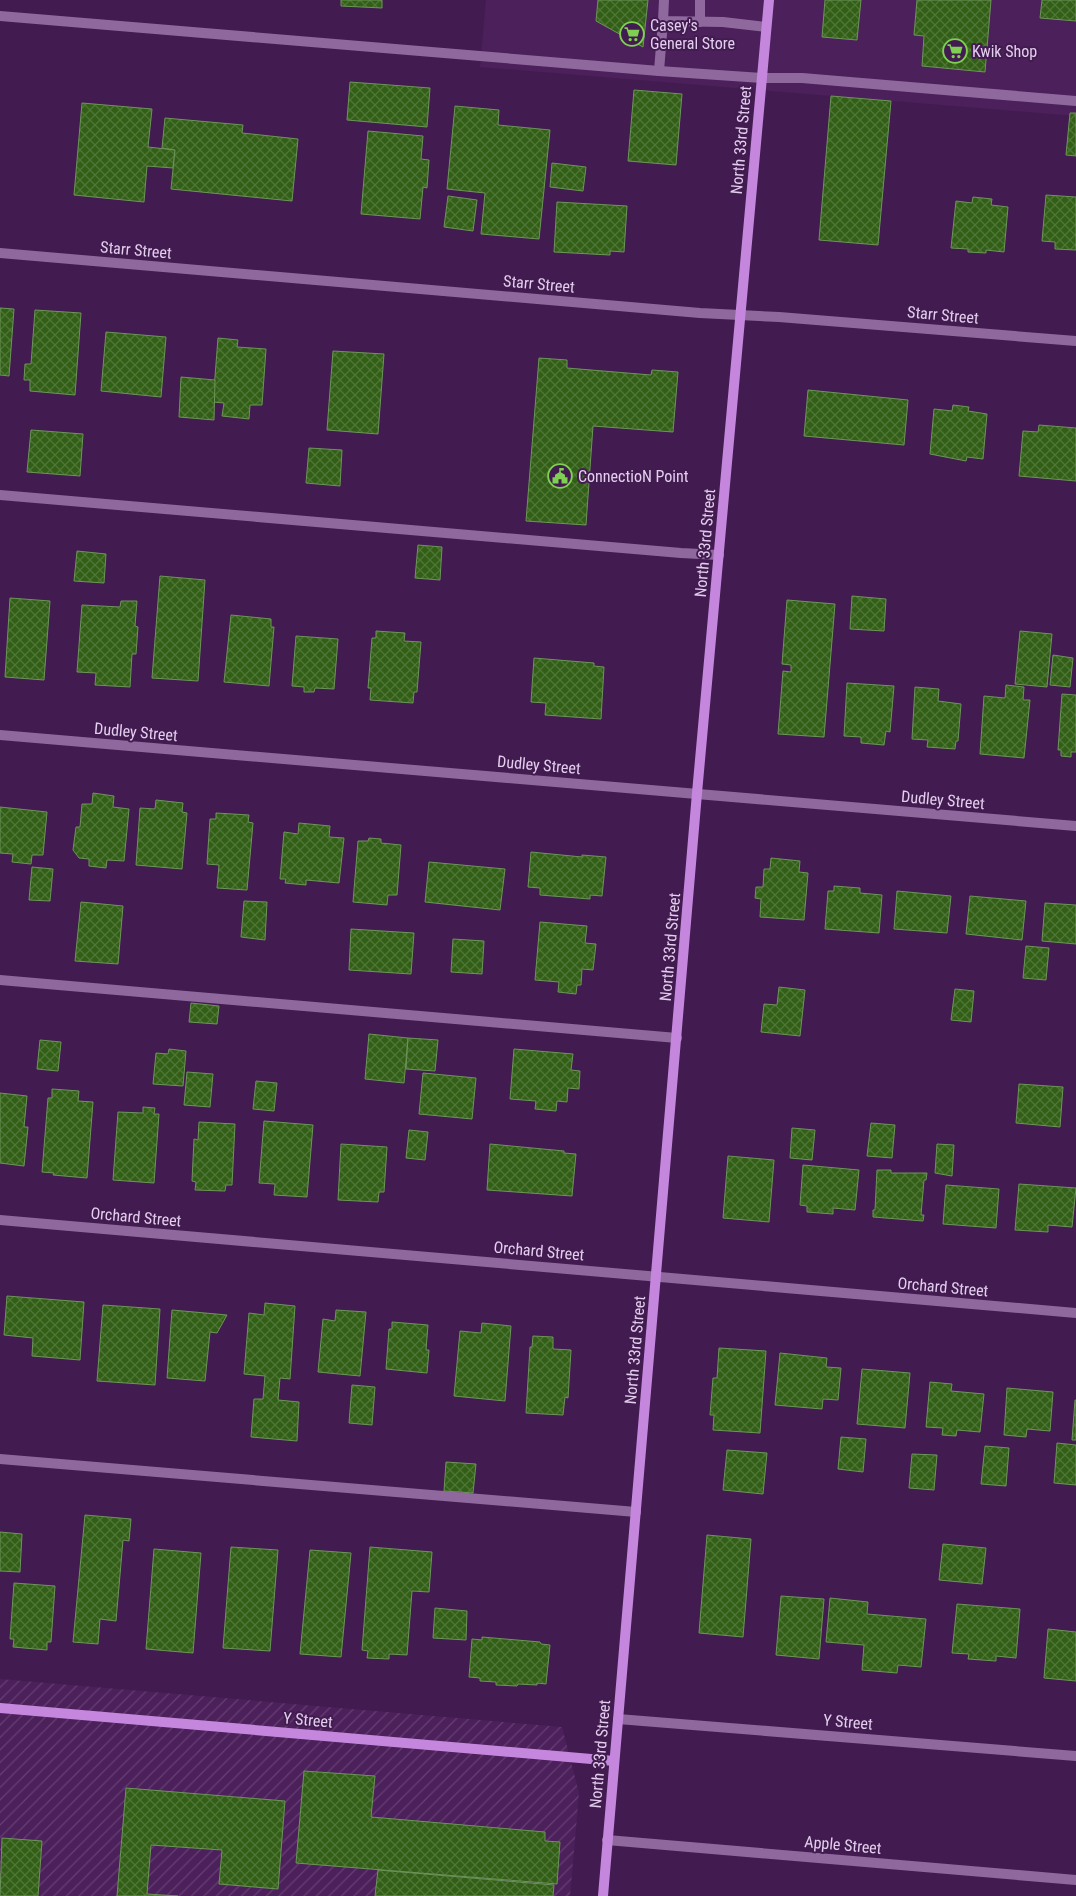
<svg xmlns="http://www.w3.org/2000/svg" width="1076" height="1896" font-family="'Roboto Condensed',sans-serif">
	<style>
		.built { fill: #4c205b }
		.industrial { fill: url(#industrial-furrows) }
		.building { fill: url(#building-cross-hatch); stroke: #6c9558 }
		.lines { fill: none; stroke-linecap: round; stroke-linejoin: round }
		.lane { stroke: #8f699e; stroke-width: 10 }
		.street { stroke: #8f699e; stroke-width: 10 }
		.secondary { stroke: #c587de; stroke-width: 10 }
		.labels { text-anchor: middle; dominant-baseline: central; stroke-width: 4; stroke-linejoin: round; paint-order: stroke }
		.poi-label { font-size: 16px; fill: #e4ceee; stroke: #421c50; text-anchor: start }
		.street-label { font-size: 16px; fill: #e4ceee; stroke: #421c50 }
	</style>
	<defs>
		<pattern id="industrial-furrows" width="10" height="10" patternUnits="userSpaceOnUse" patternTransform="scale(1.25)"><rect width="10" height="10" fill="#4c205b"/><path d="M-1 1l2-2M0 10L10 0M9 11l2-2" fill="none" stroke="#663f73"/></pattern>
		<pattern id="building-cross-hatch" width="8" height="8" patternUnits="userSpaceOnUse" patternTransform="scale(1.25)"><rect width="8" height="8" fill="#325f16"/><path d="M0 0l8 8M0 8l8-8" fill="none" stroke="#507538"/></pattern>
	</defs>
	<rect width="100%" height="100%" fill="#421c50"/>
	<path class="built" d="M 486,0 L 1076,0 L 1076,116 L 480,67 Z"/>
	<path class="industrial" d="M 0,1679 L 562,1727 L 579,1793 L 570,1896 L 0,1896 Z"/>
	<g class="building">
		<path d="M 341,0 L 382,0 L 382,8 L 341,6 Z"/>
		<path d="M 598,0 L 648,0 L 643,47 L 596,21 Z"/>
		<path d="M 825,0 L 861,0 L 857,40 L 822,37 Z"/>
		<path d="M 917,0 L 991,0 L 985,72 L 922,66 L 924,36 L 914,35 Z"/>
		<path d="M 1042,0 L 1076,0 L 1076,21 L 1040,18 Z"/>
		<path d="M 350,82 L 430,88 L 427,127 L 347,120 Z"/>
		<path d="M 634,90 L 682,94 L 676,165 L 628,161 Z"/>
		<path d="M 831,96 L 891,101 L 878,245 L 819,240 Z"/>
		<path d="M 82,103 L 152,109 L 148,147 L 175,150 L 173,168 L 147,166 L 144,202 L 74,195 Z"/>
		<path d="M 455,106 L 499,110 L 498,125 L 550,130 L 539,239 L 481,234 L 485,193 L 447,189 Z"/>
		<path d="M 1070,113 L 1076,113 L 1076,156 L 1066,155 Z"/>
		<path d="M 165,118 L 243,125 L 242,133 L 298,139 L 292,201 L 171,189 L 175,150 L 162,148 Z"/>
		<path d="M 368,131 L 423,136 L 421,159 L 429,160 L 427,188 L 423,187 L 420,219 L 361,214 Z"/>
		<path d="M 552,163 L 586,167 L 583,191 L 550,187 Z"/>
		<path d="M 1046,195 L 1076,197 L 1076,250 L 1055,249 L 1055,242 L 1042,241 Z"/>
		<path d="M 448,196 L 477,200 L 473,231 L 444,227 Z"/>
		<path d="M 973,197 L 992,199 L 991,205 L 1008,207 L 1004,252 L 986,250 L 986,253 L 968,252 L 968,249 L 951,248 L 956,201 L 972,203 Z"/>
		<path d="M 557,202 L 627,206 L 624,252 L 610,251 L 610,255 L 554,252 Z"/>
		<path d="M 0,308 L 14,309 L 9,376 L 0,375 Z"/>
		<path d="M 35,310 L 81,313 L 75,395 L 30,391 L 30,380 L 24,380 L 25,364 L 31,364 Z"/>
		<path d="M 106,332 L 166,337 L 161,397 L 101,391 Z"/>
		<path d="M 218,338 L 238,340 L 237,347 L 266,349 L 262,405 L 250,405 L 249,419 L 222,416 L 224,403 L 213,402 Z"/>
		<path d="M 333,351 L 384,354 L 378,434 L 327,430 Z"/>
		<path d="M 539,358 L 567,360 L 567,368 L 651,375 L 652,370 L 678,372 L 673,432 L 593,426 L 586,525 L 526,521 Z"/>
		<path d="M 181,377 L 215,380 L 214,420 L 179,417 Z"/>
		<path d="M 808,390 L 908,400 L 904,445 L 804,436 Z"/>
		<path d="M 953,405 L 969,407 L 968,411 L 987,414 L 983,459 L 967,457 L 966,461 L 930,454 L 934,409 L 952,411 Z"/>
		<path d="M 1039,425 L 1076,428 L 1076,481 L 1019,476 L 1023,431 L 1038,432 Z"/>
		<path d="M 31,430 L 83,434 L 80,476 L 27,472 Z"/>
		<path d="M 309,448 L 342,450 L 340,486 L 306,483 Z"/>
		<path d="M 418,545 L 442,547 L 440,580 L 415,578 Z"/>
		<path d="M 77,551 L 106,554 L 104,583 L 74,581 Z"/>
		<path d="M 160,576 L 205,580 L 198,681 L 152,678 Z"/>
		<path d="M 852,596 L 886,599 L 884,631 L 850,629 Z"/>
		<path d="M 10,598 L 50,601 L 44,680 L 5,677 Z"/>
		<path d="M 787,600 L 835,604 L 824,737 L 778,734 L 783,671 L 791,672 L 791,665 L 782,664 Z"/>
		<path d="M 121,601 L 137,601 L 135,626 L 138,627 L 136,654 L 132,654 L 130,687 L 95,685 L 96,673 L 77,672 L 82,605 L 120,607 Z"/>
		<path d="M 231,615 L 271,619 L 271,627 L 274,627 L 269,686 L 224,682 Z"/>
		<path d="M 376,631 L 405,633 L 404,641 L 421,642 L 417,692 L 414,692 L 413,703 L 370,700 L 371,688 L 368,688 L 372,638 L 376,638 Z"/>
		<path d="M 1020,631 L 1052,634 L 1047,687 L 1015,684 Z"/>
		<path d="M 296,636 L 338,639 L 334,689 L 315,688 L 314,692 L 304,692 L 304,687 L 292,686 Z"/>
		<path d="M 1053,655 L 1073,658 L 1070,687 L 1050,685 Z"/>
		<path d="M 534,658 L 594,663 L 594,666 L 604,667 L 601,719 L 545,715 L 546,703 L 531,702 Z"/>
		<path d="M 847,683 L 894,686 L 890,732 L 886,731 L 884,745 L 861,743 L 861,737 L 844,736 Z"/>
		<path d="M 1006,685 L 1024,687 L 1023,700 L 1030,700 L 1024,758 L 980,754 L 984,696 L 1005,698 Z"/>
		<path d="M 915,687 L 939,689 L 938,701 L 961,704 L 958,741 L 956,741 L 955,749 L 927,747 L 928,740 L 912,739 Z"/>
		<path d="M 1062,694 L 1076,695 L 1076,752 L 1071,752 L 1071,757 L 1061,756 L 1061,750 L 1058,750 Z"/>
		<path d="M 93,793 L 114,796 L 113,807 L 129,809 L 124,861 L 107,860 L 106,868 L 89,866 L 89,859 L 79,858 L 73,850 L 76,827 L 80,827 L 82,804 L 92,804 Z"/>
		<path d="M 156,800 L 183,803 L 182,812 L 187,813 L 182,869 L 136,865 L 140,808 L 155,809 Z"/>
		<path d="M 0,807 L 47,812 L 43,855 L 32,855 L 31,864 L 12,862 L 13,854 L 0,853 Z"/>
		<path d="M 216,813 L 249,815 L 248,822 L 253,823 L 247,890 L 217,888 L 219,865 L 207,864 L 210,819 L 216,819 Z"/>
		<path d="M 299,823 L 330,826 L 329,837 L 344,838 L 339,883 L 306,880 L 306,885 L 285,883 L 286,879 L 280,879 L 284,832 L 298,834 Z"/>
		<path d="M 369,838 L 381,839 L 381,843 L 401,845 L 397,895 L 388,895 L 387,905 L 353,902 L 358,841 L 368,841 Z"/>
		<path d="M 531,852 L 582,857 L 582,855 L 606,857 L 602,896 L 590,895 L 590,899 L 540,895 L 540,888 L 528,887 Z"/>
		<path d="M 771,858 L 800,861 L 799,872 L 808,873 L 804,920 L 760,917 L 761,899 L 755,898 L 756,887 L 763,887 L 764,869 L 770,869 Z"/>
		<path d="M 429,862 L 505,869 L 500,910 L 425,902 Z"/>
		<path d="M 32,867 L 53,869 L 50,901 L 29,900 Z"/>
		<path d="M 834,886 L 860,888 L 860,893 L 882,895 L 879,933 L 825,929 L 828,891 L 834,891 Z"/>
		<path d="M 897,891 L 951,896 L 947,933 L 894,929 Z"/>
		<path d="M 970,896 L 1026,901 L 1022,940 L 966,934 Z"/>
		<path d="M 244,901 L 267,902 L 265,940 L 241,937 Z"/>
		<path d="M 81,902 L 123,906 L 118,964 L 75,961 Z"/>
		<path d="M 1045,903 L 1076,905 L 1076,944 L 1042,941 Z"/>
		<path d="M 540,922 L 587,926 L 585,943 L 596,944 L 593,970 L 582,969 L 581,985 L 577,985 L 576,994 L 558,992 L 559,982 L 535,980 Z"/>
		<path d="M 351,929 L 414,933 L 411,974 L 349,970 Z"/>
		<path d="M 453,939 L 484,941 L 482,974 L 451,972 Z"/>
		<path d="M 1026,946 L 1049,948 L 1046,980 L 1023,978 Z"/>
		<path d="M 779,987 L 805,990 L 800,1036 L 761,1032 L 764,1004 L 777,1005 Z"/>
		<path d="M 955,989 L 974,991 L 971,1022 L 951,1020 Z"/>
		<path d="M 191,1003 L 219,1006 L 217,1024 L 189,1022 Z"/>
		<path d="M 369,1034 L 408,1038 L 404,1083 L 365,1079 Z"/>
		<path d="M 408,1038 L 438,1040 L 435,1071 L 406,1069 Z"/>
		<path d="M 40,1040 L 61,1042 L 58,1071 L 37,1069 Z"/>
		<path d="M 169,1049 L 186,1051 L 183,1086 L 153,1084 L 156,1053 L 168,1054 Z"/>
		<path d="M 514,1049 L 573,1054 L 571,1070 L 580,1071 L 579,1089 L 568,1088 L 567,1102 L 557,1101 L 556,1111 L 535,1109 L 536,1101 L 510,1099 Z"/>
		<path d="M 187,1072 L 213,1074 L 210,1107 L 184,1105 Z"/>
		<path d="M 423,1073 L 476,1078 L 472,1119 L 419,1114 Z"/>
		<path d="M 256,1081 L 277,1083 L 274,1111 L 253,1109 Z"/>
		<path d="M 1019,1084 L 1063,1087 L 1060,1127 L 1016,1123 Z"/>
		<path d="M 52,1089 L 79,1091 L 78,1101 L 93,1102 L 87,1178 L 53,1175 L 54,1173 L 42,1172 L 48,1098 L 52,1098 Z"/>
		<path d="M 0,1093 L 27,1096 L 24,1127 L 28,1127 L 24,1166 L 0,1163 Z"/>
		<path d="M 143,1107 L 155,1108 L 154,1114 L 159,1114 L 154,1183 L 113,1180 L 118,1112 L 143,1113 Z"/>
		<path d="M 264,1121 L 313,1125 L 307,1197 L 274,1195 L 275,1184 L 259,1183 Z"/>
		<path d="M 199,1122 L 235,1124 L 232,1185 L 226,1185 L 225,1191 L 195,1190 L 196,1182 L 192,1181 L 194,1139 L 198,1140 Z"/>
		<path d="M 871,1123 L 895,1125 L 892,1158 L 867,1156 Z"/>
		<path d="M 792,1128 L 815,1130 L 812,1160 L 790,1158 Z"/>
		<path d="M 409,1130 L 428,1132 L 425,1160 L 406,1158 Z"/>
		<path d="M 341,1144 L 387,1147 L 384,1192 L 379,1192 L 378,1202 L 338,1200 Z"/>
		<path d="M 490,1144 L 564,1151 L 564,1153 L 576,1154 L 572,1196 L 487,1190 Z"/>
		<path d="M 937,1144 L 954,1145 L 952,1176 L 935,1173 Z"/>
		<path d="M 728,1156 L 774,1160 L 769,1222 L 723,1218 Z"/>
		<path d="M 803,1165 L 859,1170 L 855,1210 L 833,1208 L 833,1214 L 807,1212 L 807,1206 L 800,1205 Z"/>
		<path d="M 877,1170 L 891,1170 L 891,1173 L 927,1173 L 926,1180 L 924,1180 L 921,1215 L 924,1215 L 923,1221 L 873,1217 L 873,1210 L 875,1210 Z"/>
		<path d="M 1019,1184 L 1076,1188 L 1072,1227 L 1048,1225 L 1048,1232 L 1015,1230 Z"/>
		<path d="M 946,1185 L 999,1189 L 996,1228 L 943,1224 Z"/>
		<path d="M 7,1296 L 84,1302 L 80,1360 L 32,1356 L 33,1338 L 4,1335 Z"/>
		<path d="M 265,1303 L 295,1306 L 290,1379 L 280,1378 L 278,1400 L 299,1402 L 297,1441 L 251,1437 L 254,1399 L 263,1399 L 265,1376 L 244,1374 L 249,1313 L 264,1315 Z"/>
		<path d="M 103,1305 L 160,1309 L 155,1385 L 97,1381 Z"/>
		<path d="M 172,1310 L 227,1315 L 217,1333 L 210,1332 L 205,1381 L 167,1378 Z"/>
		<path d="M 336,1310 L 366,1312 L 360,1376 L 318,1372 L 323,1319 L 335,1321 Z"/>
		<path d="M 392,1322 L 428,1325 L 426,1350 L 429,1350 L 427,1373 L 386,1369 L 389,1329 L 392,1329 Z"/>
		<path d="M 482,1323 L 511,1326 L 505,1401 L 454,1396 L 460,1331 L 481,1333 Z"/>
		<path d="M 533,1336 L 553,1337 L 553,1349 L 571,1350 L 568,1398 L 565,1397 L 563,1415 L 526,1413 L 530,1347 L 532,1347 Z"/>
		<path d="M 719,1348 L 766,1351 L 760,1433 L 713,1430 L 714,1415 L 710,1415 L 713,1378 L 717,1378 Z"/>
		<path d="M 780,1353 L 827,1358 L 826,1367 L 841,1368 L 838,1400 L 823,1399 L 822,1409 L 775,1405 Z"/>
		<path d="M 862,1369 L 910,1373 L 905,1428 L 857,1424 Z"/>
		<path d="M 930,1382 L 952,1384 L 951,1391 L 984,1394 L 980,1432 L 957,1430 L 956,1436 L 942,1435 L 943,1428 L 926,1427 Z"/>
		<path d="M 352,1385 L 375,1387 L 372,1425 L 349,1423 Z"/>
		<path d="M 1007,1388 L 1053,1392 L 1050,1431 L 1027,1429 L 1026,1437 L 1004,1435 Z"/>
		<path d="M 1075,1400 L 1076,1400 L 1076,1440 L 1072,1440 Z"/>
		<path d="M 841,1437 L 866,1439 L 863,1472 L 838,1469 Z"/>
		<path d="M 1057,1443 L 1076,1445 L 1076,1485 L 1054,1483 Z"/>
		<path d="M 985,1446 L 1009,1448 L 1006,1486 L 981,1484 Z"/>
		<path d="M 727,1450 L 767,1453 L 763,1494 L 723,1490 Z"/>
		<path d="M 912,1454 L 937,1455 L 934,1490 L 909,1488 Z"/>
		<path d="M 446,1462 L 476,1464 L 473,1493 L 444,1491 Z"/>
		<path d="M 85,1515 L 131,1519 L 129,1541 L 123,1540 L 116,1621 L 100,1619 L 98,1644 L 73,1642 Z"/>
		<path d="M 0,1532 L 22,1534 L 20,1572 L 0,1571 Z"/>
		<path d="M 707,1535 L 751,1539 L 743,1637 L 699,1633 Z"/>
		<path d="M 943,1544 L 986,1548 L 982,1584 L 939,1580 Z"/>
		<path d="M 231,1547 L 278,1550 L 270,1651 L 223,1648 Z"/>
		<path d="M 370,1547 L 432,1552 L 429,1592 L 412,1591 L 407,1655 L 389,1654 L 389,1659 L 367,1658 L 368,1651 L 362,1650 Z"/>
		<path d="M 154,1549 L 201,1553 L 193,1653 L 146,1649 Z"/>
		<path d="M 310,1550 L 351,1553 L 341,1657 L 300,1654 Z"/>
		<path d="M 14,1583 L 55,1586 L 51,1642 L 47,1642 L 47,1650 L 13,1647 L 14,1639 L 10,1639 Z"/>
		<path d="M 781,1596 L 824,1599 L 819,1659 L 776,1655 Z"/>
		<path d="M 830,1598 L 868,1602 L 867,1614 L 926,1619 L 921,1667 L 898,1665 L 897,1673 L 862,1670 L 864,1645 L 826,1642 Z"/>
		<path d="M 957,1604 L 1020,1609 L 1016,1658 L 996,1656 L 996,1661 L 968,1659 L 969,1654 L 952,1653 Z"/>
		<path d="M 435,1608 L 467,1611 L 466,1640 L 433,1638 Z"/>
		<path d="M 1048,1629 L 1076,1632 L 1076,1681 L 1044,1678 Z"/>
		<path d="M 482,1637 L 540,1642 L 541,1644 L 550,1645 L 546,1684 L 537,1683 L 537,1685 L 518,1684 L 517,1686 L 496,1685 L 496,1682 L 480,1681 L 480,1678 L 469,1677 L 472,1639 L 482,1640 Z"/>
		<path d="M 304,1771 L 375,1776 L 371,1817 L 545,1832 L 545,1841 L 560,1842 L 557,1884 L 296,1863 Z"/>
		<path d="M 126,1788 L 285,1801 L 278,1889 L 219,1884 L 222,1850 L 151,1845 L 147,1894 L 178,1896 L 117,1896 Z"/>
		<path d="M 2,1838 L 42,1841 L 38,1896 L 0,1896 Z"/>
		<path d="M 378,1870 L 554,1885 L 553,1896 L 375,1896 Z"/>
	</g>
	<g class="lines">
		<g class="lane">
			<path d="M 664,0 L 663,21 L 723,22 L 766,27"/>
			<path d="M 700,0 L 700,22"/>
			<path d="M 0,16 L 659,71 L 762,78 L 802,78 L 1076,101"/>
			<path d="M 659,71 L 663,21"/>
			<path d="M 0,495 L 681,553 L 719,555"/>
			<path d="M 0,980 L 677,1038"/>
			<path d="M 0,1459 L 636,1512"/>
		</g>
		<g class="street">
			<path d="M 0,253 L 700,313 L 779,317 L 1076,341"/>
			<path d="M 0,735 L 1076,826"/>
			<path d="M 0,1220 L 1076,1313"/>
			<path d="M 618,1719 L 1076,1756"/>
			<path d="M 607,1840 L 1076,1880"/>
		</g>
		<g class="secondary">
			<path d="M 0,1708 L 614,1761"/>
			<path d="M 603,1896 L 697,793 L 769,0"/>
		</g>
	</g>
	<defs>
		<g id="supermarket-ring" transform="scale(1.25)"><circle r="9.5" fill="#421c50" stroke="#7fd052" stroke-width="1.5"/><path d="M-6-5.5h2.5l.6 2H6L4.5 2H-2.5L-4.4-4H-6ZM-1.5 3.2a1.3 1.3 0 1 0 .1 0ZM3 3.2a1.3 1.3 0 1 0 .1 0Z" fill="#7fd052"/></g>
		<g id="civic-ring" transform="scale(1.25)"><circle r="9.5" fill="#421c50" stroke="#7fd052" stroke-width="1.5"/><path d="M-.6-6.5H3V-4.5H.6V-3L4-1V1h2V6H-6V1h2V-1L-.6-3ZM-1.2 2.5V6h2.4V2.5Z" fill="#7fd052"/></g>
	</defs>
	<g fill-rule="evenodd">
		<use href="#supermarket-ring" x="632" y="34"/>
		<use href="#supermarket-ring" x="955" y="51"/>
		<use href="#civic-ring" x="560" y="476"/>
	</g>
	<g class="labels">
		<g class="poi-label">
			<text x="650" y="25">Casey's<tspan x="650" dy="18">General Store</tspan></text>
			<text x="972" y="51">Kwik Shop</text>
			<text x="578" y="476">ConnectioN Point</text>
		</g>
		<g class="street-label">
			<text transform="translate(741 140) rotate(-85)">North 33rd Street</text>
			<text transform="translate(136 250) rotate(5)">Starr Street</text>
			<text transform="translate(539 284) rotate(5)">Starr Street</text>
			<text transform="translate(943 315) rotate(5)">Starr Street</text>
			<text transform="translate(705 543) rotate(-85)">North 33rd Street</text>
			<text transform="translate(136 732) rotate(5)">Dudley Street</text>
			<text transform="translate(539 765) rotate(5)">Dudley Street</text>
			<text transform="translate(943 800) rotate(5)">Dudley Street</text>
			<text transform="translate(670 947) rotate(-85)">North 33rd Street</text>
			<text transform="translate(136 1217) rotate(5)">Orchard Street</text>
			<text transform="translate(539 1251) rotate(5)">Orchard Street</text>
			<text transform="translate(943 1287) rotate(5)">Orchard Street</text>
			<text transform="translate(635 1350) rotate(-85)">North 33rd Street</text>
			<text transform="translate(308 1720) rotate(5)">Y Street</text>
			<text transform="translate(848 1722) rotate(5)">Y Street</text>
			<text transform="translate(600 1754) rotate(-85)">North 33rd Street</text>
			<text transform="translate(843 1845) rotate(5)">Apple Street</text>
		</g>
	</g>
</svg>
